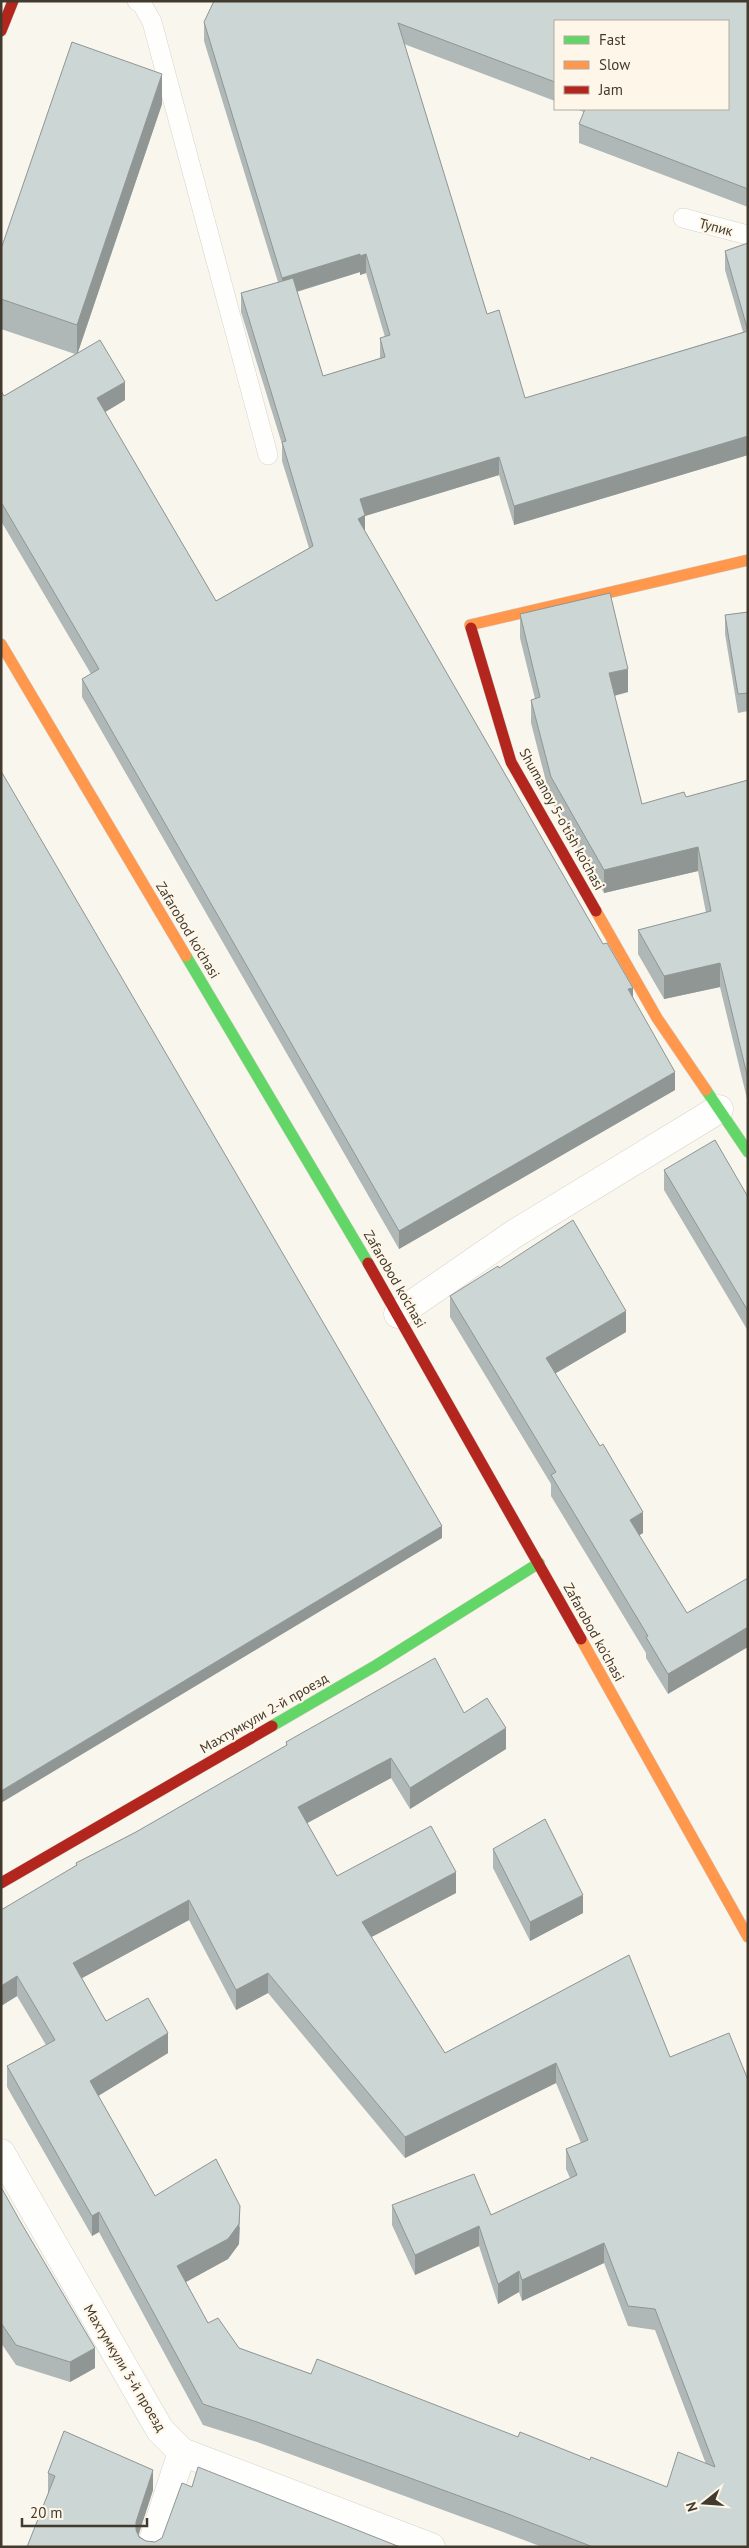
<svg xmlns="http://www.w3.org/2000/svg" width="749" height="2548" font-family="'PT Sans',sans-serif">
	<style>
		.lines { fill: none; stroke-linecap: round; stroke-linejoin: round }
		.lane-casing { stroke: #d8d2c9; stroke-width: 20 }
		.street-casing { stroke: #d8d2c9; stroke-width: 29 }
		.fast-casing { stroke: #d8d2c9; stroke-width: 12 }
		.slow-casing { stroke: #d8d2c9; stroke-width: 12 }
		.jam-casing { stroke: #d8d2c9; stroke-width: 12 }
		.lane { stroke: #fefefc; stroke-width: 19 }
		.street { stroke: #fefefc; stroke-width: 28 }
		.fast { stroke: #63d668; stroke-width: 11 }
		.slow { stroke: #ff974d; stroke-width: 11 }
		.jam { stroke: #b3261e; stroke-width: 11 }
		.wall { fill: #afb8b6; fill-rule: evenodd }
		.shaded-wall { fill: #8f9694 }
		.building { fill: #ccd6d4; stroke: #8f9694; fill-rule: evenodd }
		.labels { text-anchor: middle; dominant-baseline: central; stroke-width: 4.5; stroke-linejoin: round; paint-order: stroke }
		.street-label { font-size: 14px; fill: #413a2d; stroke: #fef7e9 }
	</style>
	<rect width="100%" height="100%" fill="#f9f6ee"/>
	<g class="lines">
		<g class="lane-casing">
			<g id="lane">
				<path d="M 137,1 L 142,4 L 152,22 L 268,455"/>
				<path d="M 683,218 L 748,235"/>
			</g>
		</g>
		<g class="street-casing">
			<g id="street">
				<path d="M 398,1314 L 514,1234 L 719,1109"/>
				<path d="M 1,2153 L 160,2430 L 182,2452 L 431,2547"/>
				<path d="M 151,2547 L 182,2452"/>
			</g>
		</g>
		<g class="fast-casing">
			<g id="fast">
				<path d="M 186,956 L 368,1263"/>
				<path d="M 706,1090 L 748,1152"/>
				<path d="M 272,1726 L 375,1666 L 539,1563"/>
			</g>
		</g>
		<g class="slow-casing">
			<g id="slow">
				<path d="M 471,628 L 470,625 L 748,560"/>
				<path d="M 1,644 L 186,956"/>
				<path d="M 596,911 L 657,1018 L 706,1090"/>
				<path d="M 581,1639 L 748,1937"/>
			</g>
		</g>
		<g class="jam-casing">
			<g id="jam">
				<path d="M 1,31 L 13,1"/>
				<path d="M 471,628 L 511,762 L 596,911"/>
				<path d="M 368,1263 L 581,1639"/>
				<path d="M 1,1883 L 272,1726"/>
			</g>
		</g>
		<use href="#lane" class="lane"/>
		<use href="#street" class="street"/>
		<use href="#fast" class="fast"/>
		<use href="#slow" class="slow"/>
		<use href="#jam" class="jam"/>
	</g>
	<g class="wall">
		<path d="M 748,1 L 748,207 L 579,143 L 579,124 L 584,112 L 576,109 L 728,109 L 555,21 L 555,101 L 404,44 L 487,314 L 525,398 L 743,332 L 725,270 L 725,251 L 748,243 L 748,455 L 514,525 L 499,475 L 365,516 L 365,531 L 633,997 L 675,1090 L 399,1249 L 82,697 L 82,679 L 91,674 L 1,521 L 1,391 L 4,396 L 75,354 L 1,329 L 1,249 L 162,104 L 78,352 L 125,400 L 105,412 L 216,601 L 309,548 L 282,461 L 282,444 L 241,312 L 241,293 L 278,282 L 204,41 L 204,22 ZM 360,272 L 360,275 L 366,273 L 385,337 L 380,338 L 380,358 L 323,376 L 297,292 Z"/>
		<path d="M 748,612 L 748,711 L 738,713 L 725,634 L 725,615 Z"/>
		<path d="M 520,614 L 628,692 L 614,696 L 642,804 L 686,797 L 748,780 L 748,1103 L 720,987 L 664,999 L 638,954 L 638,930 L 706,913 L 698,871 L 604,893 L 551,801 L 531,723 L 531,700 L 535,699 L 520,638 Z"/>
		<path d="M 664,1170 L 748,1197 L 748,1331 L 664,1190 Z"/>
		<path d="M 499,1268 L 626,1332 L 555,1373 L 643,1533 L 639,1535 L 687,1613 L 668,1694 L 646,1658 L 646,1653 L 551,1496 L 551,1484 L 450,1317 L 450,1296 Z"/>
		<path d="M 464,1713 L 506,1749 L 410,1809 L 391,1778 L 307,1823 L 337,1876 L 456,1893 L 371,1937 L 445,2053 L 629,1955 L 748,2547 L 542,2547 L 503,2532 L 257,2442 L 203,2425 L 99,2232 L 92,2236 L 7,2087 L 7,2066 L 46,2045 L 17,1996 L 1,2006 L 76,1865 L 76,1863 L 136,1832 L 286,1746 L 286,1742 ZM 189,1920 L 236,2010 L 268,1993 L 405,2158 L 556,2083 L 581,2143 L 566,2149 L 566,2169 L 570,2178 L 491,2215 L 392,2205 L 392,2225 L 415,2275 L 479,2246 L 498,2304 L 519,2292 L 522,2301 L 604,2263 L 628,2326 L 655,2330 L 706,2464 L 667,2487 L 590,2460 L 518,2437 L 311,2374 L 239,2348 L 208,2323 L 185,2282 L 228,2259 L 239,2244 L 240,2227 L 155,2196 L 98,2096 L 168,2053 L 106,2021 L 82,1978 Z"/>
		<path d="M 493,1849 L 583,1913 L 530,1941 L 493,1868 Z"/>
		<path d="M 1,2187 L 95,2368 L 70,2382 L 16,2365 L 1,2343 Z"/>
		<path d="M 48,2473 L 153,2490 L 138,2535 L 146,2541 L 155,2542 L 162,2538 L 192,2487 L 400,2547 L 27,2547 L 48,2494 Z"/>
	</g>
	<g class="shaded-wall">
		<path d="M 162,74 L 162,104 L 77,355 L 77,325 Z"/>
		<path d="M 360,254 L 360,272 L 282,296 L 282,278 Z"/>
		<path d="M 366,254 L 366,273 L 360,275 L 360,256 Z"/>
		<path d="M 125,382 L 125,400 L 97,417 L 97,398 Z"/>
		<path d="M 748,436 L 748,455 L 514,525 L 514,506 Z"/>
		<path d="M 499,457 L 499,475 L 365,516 L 365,534 L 358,519 L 360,499 Z"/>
		<path d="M 628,669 L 628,692 L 609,697 L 609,673 Z"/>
		<path d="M 698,847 L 698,871 L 604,893 L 604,870 Z"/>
		<path d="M 720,963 L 720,987 L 664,999 L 664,976 Z"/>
		<path d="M 633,988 L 633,1007 L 628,989 Z"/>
		<path d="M 675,1072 L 675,1090 L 399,1249 L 399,1231 Z"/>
		<path d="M 626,1311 L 626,1332 L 546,1379 L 546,1358 Z"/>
		<path d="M 643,1512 L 643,1533 L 630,1541 L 630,1520 Z"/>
		<path d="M 442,1526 L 442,1538 L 1,1803 L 1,1791 Z"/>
		<path d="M 748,1627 L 748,1647 L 668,1694 L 668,1674 Z"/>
		<path d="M 506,1728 L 506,1749 L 410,1809 L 410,1788 Z"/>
		<path d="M 391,1758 L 391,1778 L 298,1828 L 298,1807 Z"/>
		<path d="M 456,1872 L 456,1893 L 362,1942 L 362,1922 Z"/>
		<path d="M 583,1895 L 583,1913 L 530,1941 L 530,1922 Z"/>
		<path d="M 189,1900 L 189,1920 L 73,1983 L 73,1963 Z"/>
		<path d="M 268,1973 L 268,1993 L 236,2010 L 236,1990 Z"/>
		<path d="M 17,1976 L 17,1996 L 1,2006 L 1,1986 Z"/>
		<path d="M 168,2033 L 168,2053 L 90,2101 L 90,2081 Z"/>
		<path d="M 556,2063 L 556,2083 L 405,2158 L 405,2137 Z"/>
		<path d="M 240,2206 L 239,2244 L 228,2259 L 177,2287 L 177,2266 Z"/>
		<path d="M 99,2212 L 99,2232 L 92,2236 L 92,2216 Z"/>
		<path d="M 479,2226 L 479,2246 L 415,2275 L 415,2255 Z"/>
		<path d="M 604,2243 L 604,2263 L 522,2301 L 522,2280 Z"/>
		<path d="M 519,2271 L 519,2292 L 498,2304 L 498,2284 Z"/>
		<path d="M 95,2348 L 95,2368 L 70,2382 L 70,2362 Z"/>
		<path d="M 153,2470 L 153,2490 L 136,2543 L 136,2522 Z"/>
	</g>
	<g class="building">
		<path d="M 214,1 L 748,1 L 748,189 L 579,124 L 585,109 L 728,109 L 728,21 L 555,21 L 555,82 L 398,23 L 487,314 L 499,310 L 525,398 L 748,331 L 725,251 L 748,243 L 748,436 L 514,506 L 499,457 L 360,499 L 365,515 L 358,519 L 603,944 L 607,943 L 633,988 L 628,989 L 675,1072 L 399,1231 L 82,679 L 99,669 L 1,502 L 1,391 L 4,396 L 100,340 L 125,382 L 97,398 L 216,601 L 313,546 L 282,442 L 286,441 L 241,293 L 293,278 L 323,376 L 385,357 L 380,338 L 390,335 L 366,254 L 360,256 L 360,254 L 282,278 L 204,22 Z"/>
		<path d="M 72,42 L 162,74 L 77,325 L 1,299 L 1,249 Z"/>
		<path d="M 610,593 L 628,669 L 609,673 L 642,804 L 684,792 L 686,797 L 748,780 L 748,1079 L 720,963 L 664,976 L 638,930 L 711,911 L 698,847 L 604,870 L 551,777 L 531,700 L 540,697 L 520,614 Z"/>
		<path d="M 748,612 L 748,693 L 738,694 L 725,615 Z"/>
		<path d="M 1,771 L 442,1526 L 1,1791 Z"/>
		<path d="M 715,1140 L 748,1197 L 748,1311 L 664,1170 Z"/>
		<path d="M 573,1220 L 626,1311 L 546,1358 L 600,1446 L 603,1444 L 643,1512 L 630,1520 L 687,1613 L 748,1578 L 748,1627 L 668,1674 L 646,1637 L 648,1636 L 551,1475 L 556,1472 L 450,1296 L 498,1266 L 499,1268 Z"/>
		<path d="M 435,1658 L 464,1713 L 487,1698 L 506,1728 L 410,1788 L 391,1758 L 298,1807 L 337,1876 L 431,1826 L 456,1872 L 362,1922 L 445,2053 L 629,1955 L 670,2057 L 729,2033 L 748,2080 L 748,2547 L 593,2547 L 503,2512 L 257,2422 L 203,2404 L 99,2212 L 92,2216 L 7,2066 L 55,2040 L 17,1976 L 1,1986 L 1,1910 L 77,1865 L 76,1863 L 136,1832 L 287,1745 L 286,1742 ZM 189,1900 L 236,1990 L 268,1973 L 405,2137 L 556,2063 L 588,2140 L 566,2149 L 577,2175 L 491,2215 L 474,2174 L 392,2205 L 415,2255 L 479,2226 L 498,2284 L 519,2271 L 522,2280 L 604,2243 L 628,2306 L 655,2309 L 715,2467 L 678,2452 L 667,2487 L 591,2457 L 590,2460 L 520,2432 L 518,2437 L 317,2359 L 311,2374 L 239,2348 L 218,2318 L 208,2323 L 177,2266 L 228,2239 L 239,2224 L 240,2206 L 216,2159 L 155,2196 L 90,2081 L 168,2033 L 148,1998 L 106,2021 L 73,1963 Z"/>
		<path d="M 545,1819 L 583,1895 L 530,1922 L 493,1849 Z"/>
		<path d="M 1,2187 L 20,2221 L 95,2348 L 70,2362 L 16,2345 L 1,2323 Z"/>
		<path d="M 64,2431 L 153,2470 L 136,2522 L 136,2530 L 139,2537 L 146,2541 L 155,2542 L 162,2538 L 182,2483 L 192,2487 L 198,2467 L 400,2547 L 27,2547 L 55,2476 L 48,2473 Z"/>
	</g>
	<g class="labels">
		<g class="street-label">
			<text transform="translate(716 227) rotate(15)">Тупик</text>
			<text transform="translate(562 819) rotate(61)">Shumanoy 5-o'tish ko'chasi</text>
			<text transform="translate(188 930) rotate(59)">Zafarobod ko'chasi</text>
			<text transform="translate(395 1279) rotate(60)">Zafarobod ko'chasi</text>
			<text transform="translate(594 1632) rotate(61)">Zafarobod ko'chasi</text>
			<text transform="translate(264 1713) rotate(-30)">Махтумкули 2-й проезд</text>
			<text transform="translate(125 2368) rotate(59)">Махтумкули 3-й проезд</text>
		</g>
	</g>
	<rect width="749" height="2548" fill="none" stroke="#413a2d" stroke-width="5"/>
	<rect x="554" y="20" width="175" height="90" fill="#fef7e9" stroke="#b2ab9e"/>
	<rect x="564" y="36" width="25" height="8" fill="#63d668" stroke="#b2ab9e"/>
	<text x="599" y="45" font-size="15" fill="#413a2d">Fast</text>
	<rect x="564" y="61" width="25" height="8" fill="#ff974d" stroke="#b2ab9e"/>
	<text x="599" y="70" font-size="15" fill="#413a2d">Slow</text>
	<rect x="564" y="86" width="25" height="8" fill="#b3261e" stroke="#b2ab9e"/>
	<text x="599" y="95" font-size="15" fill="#413a2d">Jam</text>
	<g transform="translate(704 2503) rotate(253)" stroke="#fef7e9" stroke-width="4" paint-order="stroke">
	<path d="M0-4L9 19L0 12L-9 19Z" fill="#413a2d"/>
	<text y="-8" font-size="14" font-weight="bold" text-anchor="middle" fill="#413a2d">N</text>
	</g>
	<path d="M22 2518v8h125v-8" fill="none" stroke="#413a2d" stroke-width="2.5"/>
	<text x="30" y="2518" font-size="15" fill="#413a2d" stroke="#fef7e9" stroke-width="4" paint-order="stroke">20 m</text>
</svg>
